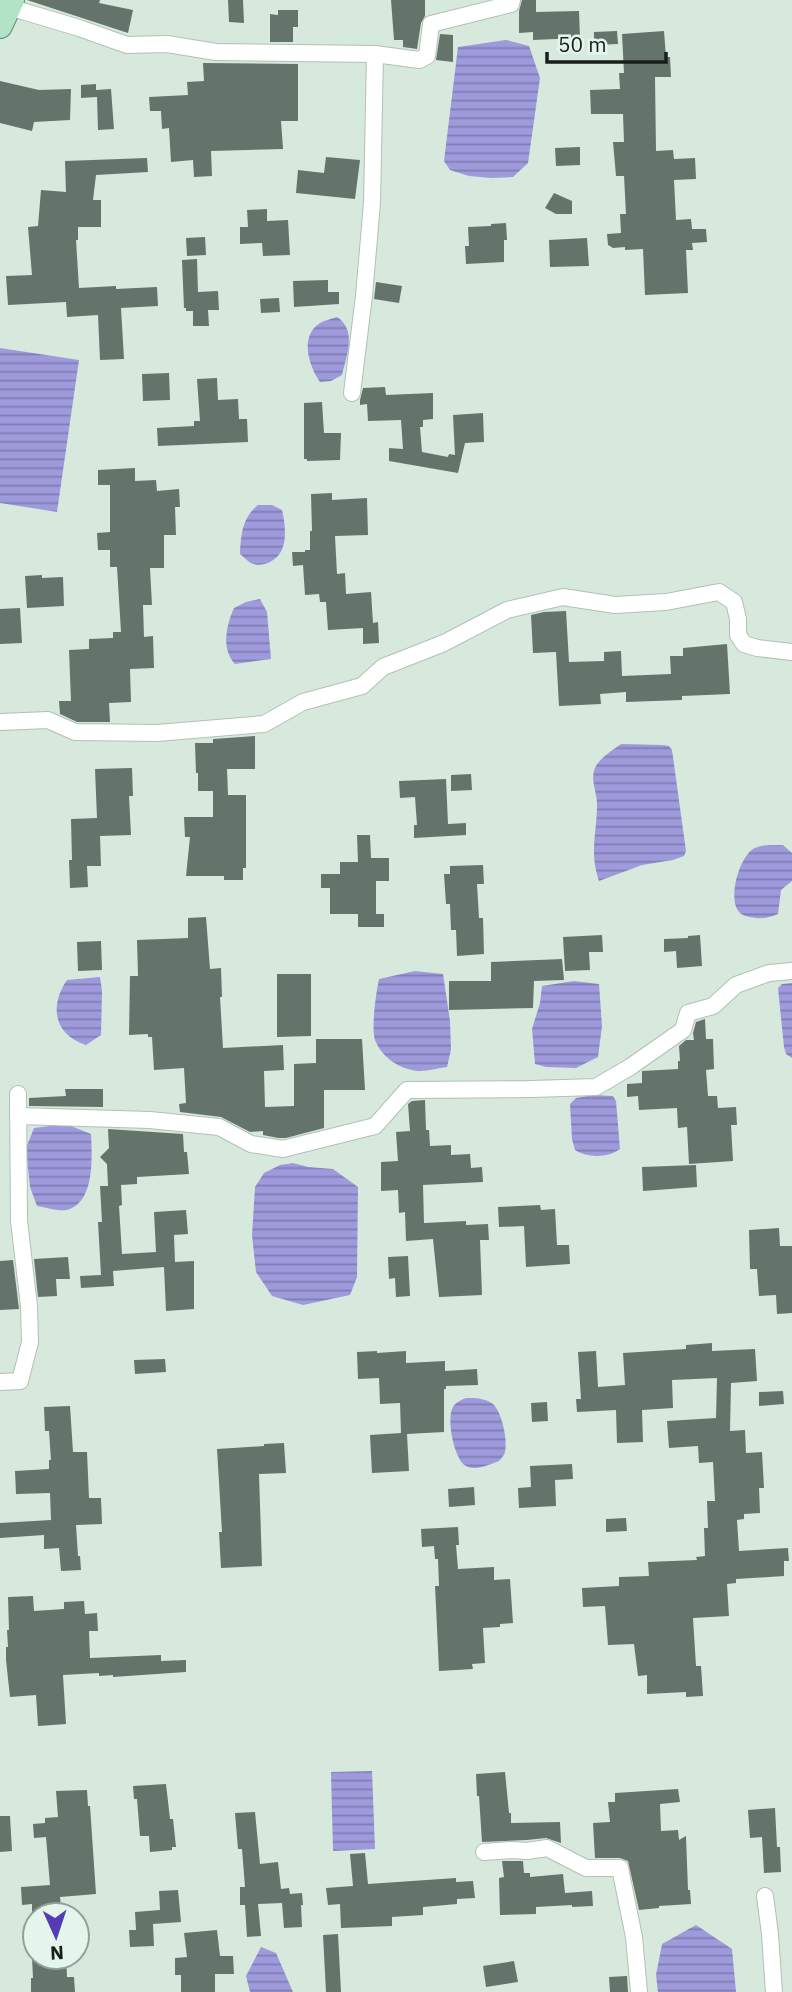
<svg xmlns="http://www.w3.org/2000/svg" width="792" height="1992" font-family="'IBM Plex Sans',sans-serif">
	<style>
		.water { fill: url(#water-rules) }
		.building { fill: #64746a }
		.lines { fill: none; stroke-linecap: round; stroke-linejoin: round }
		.minor-casing { stroke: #b0c1b6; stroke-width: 18 }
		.primary-casing { stroke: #5a9273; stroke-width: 26 }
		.minor { stroke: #fff; stroke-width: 16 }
		.primary { stroke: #b2e3c7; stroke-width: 24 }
	</style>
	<defs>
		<pattern id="water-rules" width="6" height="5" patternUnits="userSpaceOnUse" patternTransform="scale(1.75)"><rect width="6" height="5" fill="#9e9adc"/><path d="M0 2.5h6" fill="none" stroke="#807db2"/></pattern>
	</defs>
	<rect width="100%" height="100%" fill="#d7e8dd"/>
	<g class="water">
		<path d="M 506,40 L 529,46 L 540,78 L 528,163 L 513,177 L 491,178 L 469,176 L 450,170 L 444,161 L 458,47 Z"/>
		<path d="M 337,317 C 357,330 347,355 342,375 L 331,381 L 320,382 C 309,366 299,336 320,323 C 325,320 332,319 337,317 Z"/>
		<path d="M 0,348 L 79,360 L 57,512 L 0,503 Z"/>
		<path d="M 258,505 L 272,505 L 282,510 C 286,527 289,553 270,562 C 266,564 259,566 254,564 C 249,563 244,557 240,554 C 241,535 242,518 258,505 Z"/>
		<path d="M 260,599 L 267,612 L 271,659 L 235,664 C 221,649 226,626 234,608 L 246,602 Z"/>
		<path d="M 621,744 L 663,745 L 669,746 L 672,750 L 686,851 L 684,856 L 673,860 L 642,865 L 599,881 C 589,851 597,834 597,804 C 597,793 591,781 594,771 C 597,759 612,751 621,744 Z"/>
		<path d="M 783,845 L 792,853 L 792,881 L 781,890 L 778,914 C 771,917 764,919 756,918 C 749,917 740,916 737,909 C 729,894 740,855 755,848 C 763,844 774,845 783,845 Z"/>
		<path d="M 415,971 L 443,974 L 450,1021 L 451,1050 L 447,1067 C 438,1068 428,1071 419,1071 C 401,1070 382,1058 375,1040 C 371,1028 376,993 379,979 Z"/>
		<path d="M 100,977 L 102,991 L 101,1035 L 86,1045 C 54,1035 49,1006 67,980 Z"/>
		<path d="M 574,981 L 599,984 L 602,1026 L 598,1057 L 576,1068 L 546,1067 L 535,1064 L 532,1029 L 540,1003 L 542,986 Z"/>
		<path d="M 792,983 L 792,1058 L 786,1054 L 784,1047 L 778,988 L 782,984 Z"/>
		<path d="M 593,1095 L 613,1096 L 616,1101 L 620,1149 C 608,1158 587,1158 575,1150 L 572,1139 L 570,1104 L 576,1098 Z"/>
		<path d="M 66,1124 L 91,1134 C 92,1156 95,1199 70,1209 C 61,1213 46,1207 37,1206 L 30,1187 L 26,1148 L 34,1128 Z"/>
		<path d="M 293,1163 L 308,1167 L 333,1169 L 358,1187 L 357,1277 L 350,1295 L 303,1305 L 272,1296 L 256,1272 L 252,1235 L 255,1187 L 264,1173 L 280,1165 Z"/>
		<path d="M 466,1398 C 475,1398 485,1398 493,1404 C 502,1412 508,1441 505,1452 C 504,1456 501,1458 499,1461 C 489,1465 475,1471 466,1466 C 454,1460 446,1418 453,1407 C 456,1402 461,1400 466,1398 Z"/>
		<path d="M 372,1771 L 375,1849 L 333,1851 L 331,1772 Z"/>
		<path d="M 696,1925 L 732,1949 L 736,1992 L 658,1992 L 656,1975 L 662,1944 Z"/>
		<path d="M 261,1947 L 276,1953 L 293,1992 L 250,1992 L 246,1976 Z"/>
	</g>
	<g class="building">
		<path d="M 27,0 L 100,0 L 99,3 L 133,10 L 128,33 Z"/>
		<path d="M 228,0 L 243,0 L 244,23 L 229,22 Z"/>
		<path d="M 391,0 L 425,0 L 425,16 L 421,23 L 417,49 L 403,47 L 403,40 L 394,40 Z"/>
		<path d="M 522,0 L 536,0 L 536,12 L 579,11 L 580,38 L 533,40 L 533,32 L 519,33 L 519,11 Z"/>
		<path d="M 278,10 L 298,10 L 298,27 L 293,27 L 293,42 L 270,42 L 270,14 L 278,15 Z"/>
		<path d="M 617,31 L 618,44 L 594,45 L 594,32 Z"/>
		<path d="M 664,31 L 666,57 L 670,57 L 671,77 L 655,77 L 656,151 L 673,150 L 674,159 L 695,158 L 696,179 L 674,180 L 676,220 L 691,219 L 692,229 L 706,229 L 707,242 L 692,243 L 693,250 L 686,250 L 688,293 L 645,295 L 643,249 L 625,250 L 625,247 L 613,248 L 608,245 L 607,234 L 621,233 L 620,214 L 626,214 L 624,176 L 616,176 L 613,142 L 624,142 L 623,114 L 591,114 L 590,90 L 620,89 L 619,73 L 624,73 L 622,34 Z"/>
		<path d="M 440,34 L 453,35 L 453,62 L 436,60 Z"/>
		<path d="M 203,63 L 298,64 L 298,121 L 281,121 L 283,149 L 211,151 L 212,176 L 194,177 L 193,160 L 171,162 L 169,128 L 162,129 L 161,111 L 150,111 L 149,97 L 188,95 L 187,82 L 204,81 Z"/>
		<path d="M 0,81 L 39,90 L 71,89 L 70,120 L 34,122 L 32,131 L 0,123 Z"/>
		<path d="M 96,84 L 96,90 L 111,89 L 114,129 L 98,130 L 97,97 L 81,98 L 81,85 Z"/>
		<path d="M 580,147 L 580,165 L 556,166 L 555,148 Z"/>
		<path d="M 326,157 L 360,160 L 355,199 L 296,193 L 298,170 L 324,173 Z"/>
		<path d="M 147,158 L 148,172 L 96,175 L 93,200 L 101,200 L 101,227 L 78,227 L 78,240 L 76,240 L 79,288 L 116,286 L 116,289 L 157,287 L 158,306 L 121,308 L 124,359 L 100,360 L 98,315 L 67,317 L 66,302 L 8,305 L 6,276 L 32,275 L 28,227 L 38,226 L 41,190 L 66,192 L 65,161 Z"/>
		<path d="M 554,193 L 572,201 L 572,214 L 556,214 L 545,208 Z"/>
		<path d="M 267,209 L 267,221 L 288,220 L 290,255 L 263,256 L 262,243 L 240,244 L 240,227 L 248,227 L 247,210 Z"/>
		<path d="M 506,223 L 507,240 L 504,240 L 504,262 L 466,264 L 465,246 L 469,246 L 468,227 L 491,226 L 491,224 Z"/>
		<path d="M 205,237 L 206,255 L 187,256 L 186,238 Z"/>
		<path d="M 587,238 L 589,266 L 550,267 L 549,240 Z"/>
		<path d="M 197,259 L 198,292 L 218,291 L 219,310 L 208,310 L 209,326 L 193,326 L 193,311 L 186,311 L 186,308 L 184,308 L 182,260 Z"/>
		<path d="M 328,280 L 328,292 L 339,292 L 339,304 L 294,307 L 293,281 Z"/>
		<path d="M 376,282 L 402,286 L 399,303 L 374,299 Z"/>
		<path d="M 279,298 L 280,312 L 261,313 L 260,299 Z"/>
		<path d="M 169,373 L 170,400 L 143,401 L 142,374 Z"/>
		<path d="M 217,378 L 218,400 L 238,399 L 239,419 L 247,419 L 248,442 L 158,446 L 157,428 L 194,426 L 194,421 L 200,421 L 197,379 Z"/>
		<path d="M 385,387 L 386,395 L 433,393 L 433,419 L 423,420 L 423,427 L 420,427 L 422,452 L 448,457 L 449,454 L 455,455 L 453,415 L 483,413 L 484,442 L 465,443 L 458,473 L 389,461 L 389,448 L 403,449 L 401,420 L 368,421 L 367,404 L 360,405 L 360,400 L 363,388 Z"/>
		<path d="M 322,402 L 324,433 L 341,433 L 340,460 L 307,461 L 307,459 L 304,459 L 304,403 Z"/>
		<path d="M 135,468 L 135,481 L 156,480 L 157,491 L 179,489 L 180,507 L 175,507 L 176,535 L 164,535 L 164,568 L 150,568 L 152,605 L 143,605 L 144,637 L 153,636 L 154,668 L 130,669 L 131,702 L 109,703 L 110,722 L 77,722 L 60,714 L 59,701 L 71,701 L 69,650 L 89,649 L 89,639 L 113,638 L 113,632 L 121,632 L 117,567 L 110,567 L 110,550 L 98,550 L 97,533 L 110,532 L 110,485 L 98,485 L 98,470 Z"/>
		<path d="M 332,493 L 332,500 L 367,498 L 368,535 L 335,536 L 337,574 L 345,573 L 346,594 L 371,592 L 373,623 L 378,622 L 379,643 L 363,644 L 363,628 L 328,630 L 326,602 L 320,602 L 319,594 L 305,595 L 303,565 L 293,566 L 292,552 L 305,552 L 305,550 L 310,550 L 310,531 L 312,531 L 311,494 Z"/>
		<path d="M 42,575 L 42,578 L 63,577 L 64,606 L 27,608 L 25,576 Z"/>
		<path d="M 20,608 L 22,643 L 0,644 L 0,609 Z"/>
		<path d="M 566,611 L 569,662 L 604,661 L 604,652 L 621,651 L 622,676 L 671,674 L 670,656 L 683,656 L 683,648 L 727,644 L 730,694 L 682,696 L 682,700 L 626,702 L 626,692 L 600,694 L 601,704 L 559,706 L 556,652 L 533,653 L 531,615 L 544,612 Z"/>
		<path d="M 255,736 L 255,769 L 227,769 L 228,795 L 246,795 L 246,868 L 243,868 L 243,880 L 224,880 L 224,876 L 186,876 L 190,837 L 185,837 L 184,817 L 213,817 L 213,791 L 198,791 L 198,773 L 196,773 L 195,743 L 213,743 L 213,739 Z"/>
		<path d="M 132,768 L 133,796 L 129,796 L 131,835 L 100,836 L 101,866 L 87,866 L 88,887 L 70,888 L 69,860 L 72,860 L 71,819 L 97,818 L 95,769 Z"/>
		<path d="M 471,774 L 472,790 L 451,791 L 451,775 Z"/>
		<path d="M 446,779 L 448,824 L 466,823 L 466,835 L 414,838 L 414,825 L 417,825 L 415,797 L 400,798 L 399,781 Z"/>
		<path d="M 357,835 L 370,835 L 371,858 L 389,858 L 389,881 L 376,881 L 376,914 L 384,914 L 384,927 L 358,927 L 358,914 L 330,914 L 330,888 L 321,888 L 321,874 L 340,874 L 340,862 L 358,862 Z"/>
		<path d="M 483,865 L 484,884 L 477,884 L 479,918 L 483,918 L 484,954 L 457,956 L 456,930 L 451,930 L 450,904 L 446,904 L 444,874 L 450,874 L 450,866 Z"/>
		<path d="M 206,917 L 210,969 L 221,968 L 222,997 L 220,997 L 223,1048 L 283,1045 L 284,1070 L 264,1071 L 265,1107 L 294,1106 L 294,1064 L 316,1063 L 316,1039 L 362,1039 L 365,1090 L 324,1090 L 324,1128 L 286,1138 L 278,1138 L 263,1135 L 263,1131 L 250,1132 L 221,1117 L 180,1112 L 179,1104 L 186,1103 L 184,1068 L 154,1070 L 152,1037 L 148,1037 L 148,1034 L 129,1035 L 130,976 L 138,976 L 137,940 L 188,938 L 188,918 Z"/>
		<path d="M 602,935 L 603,952 L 589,952 L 590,970 L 565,971 L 563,937 Z"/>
		<path d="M 700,935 L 702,966 L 677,968 L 676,951 L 664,952 L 664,939 L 688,938 L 688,936 Z"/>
		<path d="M 101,941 L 102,970 L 78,971 L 77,942 Z"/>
		<path d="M 562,959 L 564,980 L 534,981 L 533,1008 L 449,1010 L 449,981 L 491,981 L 491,962 Z"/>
		<path d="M 277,974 L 311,974 L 311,1036 L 277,1037 Z"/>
		<path d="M 705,1019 L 706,1039 L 713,1039 L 714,1069 L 706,1070 L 708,1096 L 717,1096 L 718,1108 L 736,1107 L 737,1125 L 731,1125 L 733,1161 L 689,1164 L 687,1127 L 678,1128 L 677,1108 L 639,1110 L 638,1096 L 627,1097 L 627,1084 L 642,1083 L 642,1071 L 678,1069 L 678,1061 L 680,1061 L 679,1046 L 686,1040 L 694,1040 L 693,1033 L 696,1022 Z"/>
		<path d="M 65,1089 L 103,1089 L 103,1107 L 29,1106 L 29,1098 L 66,1096 Z"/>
		<path d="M 425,1100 L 426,1130 L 429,1130 L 430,1146 L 451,1145 L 451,1155 L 470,1154 L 471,1168 L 482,1167 L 483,1182 L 423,1185 L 424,1223 L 466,1221 L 466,1225 L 488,1224 L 489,1240 L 480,1240 L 482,1295 L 439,1297 L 433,1239 L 406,1241 L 405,1212 L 399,1213 L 398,1190 L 381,1191 L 381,1162 L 398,1161 L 396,1132 L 410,1131 L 408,1104 L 412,1101 Z"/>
		<path d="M 108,1129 L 183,1134 L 184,1152 L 187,1152 L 189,1174 L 137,1177 L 137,1184 L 121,1185 L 122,1205 L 119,1206 L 122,1254 L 156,1252 L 154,1212 L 186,1210 L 188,1234 L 174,1235 L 175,1262 L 194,1261 L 194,1309 L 166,1311 L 164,1267 L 113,1271 L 114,1286 L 81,1288 L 80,1276 L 101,1275 L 98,1222 L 102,1222 L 100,1186 L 108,1186 L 107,1164 L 100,1157 L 109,1148 Z"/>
		<path d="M 696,1165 L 697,1187 L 643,1191 L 642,1167 Z"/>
		<path d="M 540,1205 L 541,1210 L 555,1209 L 557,1245 L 569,1245 L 570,1264 L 526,1267 L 524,1226 L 499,1227 L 498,1207 Z"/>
		<path d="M 779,1228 L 780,1246 L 792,1246 L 792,1313 L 777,1314 L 776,1295 L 759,1296 L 757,1269 L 750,1269 L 749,1230 Z"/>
		<path d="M 408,1256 L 410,1296 L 396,1297 L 395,1278 L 389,1279 L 388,1257 Z"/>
		<path d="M 68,1257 L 70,1279 L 56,1279 L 57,1296 L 38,1297 L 34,1259 Z"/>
		<path d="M 13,1260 L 19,1309 L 0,1310 L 0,1261 Z"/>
		<path d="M 712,1343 L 712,1351 L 755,1349 L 757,1381 L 731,1383 L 730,1431 L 745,1430 L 746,1453 L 762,1452 L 764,1488 L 759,1488 L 760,1513 L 744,1514 L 744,1519 L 737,1520 L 739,1551 L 788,1548 L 789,1561 L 784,1561 L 784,1576 L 736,1579 L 736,1583 L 727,1584 L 729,1616 L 693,1618 L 696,1666 L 701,1666 L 703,1696 L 686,1697 L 686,1692 L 647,1694 L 647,1675 L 638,1676 L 634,1644 L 608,1645 L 605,1606 L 583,1607 L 582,1588 L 619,1586 L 619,1577 L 649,1576 L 648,1562 L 697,1560 L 696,1557 L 705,1556 L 704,1528 L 708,1528 L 707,1501 L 715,1501 L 713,1462 L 699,1463 L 698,1446 L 669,1448 L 667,1421 L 716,1418 L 717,1378 L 672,1380 L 673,1408 L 642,1410 L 643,1442 L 617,1443 L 616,1410 L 577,1412 L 576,1399 L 581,1399 L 578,1352 L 596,1351 L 598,1387 L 625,1385 L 623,1353 L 686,1349 L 686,1345 Z"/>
		<path d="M 377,1351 L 377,1353 L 406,1351 L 406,1363 L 445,1361 L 445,1371 L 477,1369 L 478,1385 L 446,1386 L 446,1389 L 444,1389 L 444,1432 L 407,1434 L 409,1471 L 372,1473 L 370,1435 L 401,1433 L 400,1403 L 380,1404 L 379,1378 L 358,1379 L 357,1352 Z"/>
		<path d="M 165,1359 L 166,1372 L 135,1374 L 134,1360 Z"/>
		<path d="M 783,1391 L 784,1404 L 759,1406 L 759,1392 Z"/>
		<path d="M 547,1402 L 548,1421 L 532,1422 L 531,1403 Z"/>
		<path d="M 70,1406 L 73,1452 L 87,1452 L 89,1498 L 101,1498 L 102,1524 L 76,1525 L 78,1556 L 80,1556 L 81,1570 L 61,1571 L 59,1548 L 44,1549 L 44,1535 L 0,1538 L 0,1523 L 51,1520 L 50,1493 L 16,1494 L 15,1471 L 49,1469 L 49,1460 L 51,1460 L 49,1431 L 45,1431 L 44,1407 Z"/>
		<path d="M 284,1443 L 286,1473 L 259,1474 L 262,1566 L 221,1568 L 219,1532 L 222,1532 L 217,1449 L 264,1446 L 264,1444 Z"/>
		<path d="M 572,1464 L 573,1479 L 555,1480 L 556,1506 L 519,1508 L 518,1488 L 531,1487 L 530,1466 Z"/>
		<path d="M 474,1487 L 475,1505 L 449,1507 L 448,1489 Z"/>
		<path d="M 626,1518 L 627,1531 L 606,1532 L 606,1519 Z"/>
		<path d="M 458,1527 L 459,1545 L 456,1545 L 458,1569 L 494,1567 L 494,1580 L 510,1579 L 513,1623 L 500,1624 L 500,1627 L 483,1628 L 485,1663 L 472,1664 L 473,1669 L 439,1671 L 436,1606 L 435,1586 L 439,1586 L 438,1559 L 435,1559 L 434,1546 L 422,1547 L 421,1529 Z"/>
		<path d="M 33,1596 L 34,1611 L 64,1609 L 64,1602 L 84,1601 L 85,1614 L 97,1613 L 98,1631 L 89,1631 L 90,1658 L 161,1655 L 161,1661 L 186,1660 L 186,1672 L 113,1677 L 113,1675 L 99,1676 L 99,1673 L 63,1675 L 66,1724 L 38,1726 L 36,1695 L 10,1697 L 6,1660 L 6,1647 L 8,1647 L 7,1630 L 9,1630 L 8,1597 Z"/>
		<path d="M 505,1772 L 509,1813 L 511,1813 L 511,1823 L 560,1822 L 561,1843 L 546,1838 L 527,1840 L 482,1842 L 479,1796 L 477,1796 L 476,1774 Z"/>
		<path d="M 166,1784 L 170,1819 L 173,1819 L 176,1847 L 172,1847 L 172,1850 L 150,1852 L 149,1836 L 140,1836 L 137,1799 L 134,1799 L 133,1786 Z"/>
		<path d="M 678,1789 L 680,1802 L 660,1804 L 661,1831 L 678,1830 L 679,1840 L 686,1836 L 688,1890 L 690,1890 L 691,1904 L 659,1906 L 659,1908 L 639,1910 L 628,1861 L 620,1858 L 595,1858 L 593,1823 L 610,1822 L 608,1802 L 615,1802 L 615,1793 Z"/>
		<path d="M 87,1790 L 88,1806 L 90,1806 L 96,1894 L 60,1897 L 62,1915 L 32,1915 L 32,1904 L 22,1905 L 21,1887 L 50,1885 L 46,1837 L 34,1838 L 33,1824 L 45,1823 L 45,1818 L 58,1817 L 56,1791 Z"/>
		<path d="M 775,1808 L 777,1847 L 780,1847 L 781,1872 L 764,1873 L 762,1837 L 750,1838 L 748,1810 Z"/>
		<path d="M 255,1812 L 260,1864 L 278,1862 L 281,1889 L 289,1888 L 290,1894 L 302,1893 L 303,1905 L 301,1905 L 302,1927 L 284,1928 L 282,1903 L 258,1904 L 261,1936 L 247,1937 L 245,1905 L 240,1905 L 240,1887 L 245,1887 L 242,1849 L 238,1849 L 235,1813 Z"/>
		<path d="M 0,1816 L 10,1816 L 12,1851 L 0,1852 Z"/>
		<path d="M 365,1853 L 368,1884 L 456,1878 L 456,1882 L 473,1881 L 475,1898 L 457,1899 L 457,1904 L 423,1907 L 423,1915 L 392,1917 L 392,1926 L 341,1928 L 340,1904 L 328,1905 L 326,1888 L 353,1886 L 350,1854 Z"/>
		<path d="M 502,1861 L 523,1861 L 524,1873 L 530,1873 L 530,1877 L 563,1874 L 565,1893 L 592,1891 L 593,1906 L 572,1907 L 572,1905 L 536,1907 L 536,1914 L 500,1915 L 499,1878 L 504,1877 Z"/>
		<path d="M 178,1890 L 181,1922 L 153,1924 L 154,1946 L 130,1947 L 129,1930 L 136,1930 L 135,1912 L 160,1910 L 159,1891 Z"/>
		<path d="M 217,1930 L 220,1956 L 233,1956 L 234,1974 L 215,1974 L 215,1992 L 181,1992 L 181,1975 L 175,1975 L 175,1958 L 187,1957 L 184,1933 Z"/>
		<path d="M 338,1934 L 341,1992 L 326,1992 L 323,1935 Z"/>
		<path d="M 32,1957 L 66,1957 L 67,1977 L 74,1977 L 75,1992 L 31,1992 L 31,1978 L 33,1978 Z"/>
		<path d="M 514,1961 L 518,1982 L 486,1987 L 483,1966 Z"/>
		<path d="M 627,1976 L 628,1992 L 610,1992 L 609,1977 Z"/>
	</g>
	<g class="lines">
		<g class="minor-casing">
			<g id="minor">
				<path d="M 9,7 L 79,28 L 127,45 L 167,44 L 216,52 L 375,54 L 419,60 L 427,56 L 431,24 L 511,4 L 512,0"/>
				<path d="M 352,393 L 364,296 L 372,203 L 375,54"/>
				<path d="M 0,722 L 48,720 L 75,732 L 157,733 L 264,724 L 303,702 L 362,686 L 383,667 L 444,643 L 507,610 L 563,597 L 615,605 L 666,602 L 719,592 L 734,602 L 738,619 L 738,635 L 744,644 L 757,648 L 792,652"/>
				<path d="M 18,1116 L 150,1120 L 219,1127 L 251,1144 L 283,1149 L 375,1126 L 407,1090 L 531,1089 L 596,1087 L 630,1067 L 683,1030 L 688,1013 L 713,1006 L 736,985 L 769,973 L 792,971"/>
				<path d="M 0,1382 L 20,1381 L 30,1342 L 29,1306 L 19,1221 L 18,1094"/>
				<path d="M 484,1852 L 512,1850 L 527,1851 L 547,1848 L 586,1868 L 620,1868 L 634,1937 L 639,1992"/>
				<path d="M 765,1896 L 770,1934 L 774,1992"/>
			</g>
		</g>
		<g class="primary-casing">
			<path id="primary" d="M 0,26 L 12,0"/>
		</g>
		<use href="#minor" class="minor"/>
		<use href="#primary" class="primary"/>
	</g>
	<g transform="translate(56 1936) rotate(177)"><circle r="33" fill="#e4f6eb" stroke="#92a098" stroke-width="2"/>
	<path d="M0-5L12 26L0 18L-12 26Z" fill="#553cb4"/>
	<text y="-10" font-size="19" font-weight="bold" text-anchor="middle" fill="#181f1b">N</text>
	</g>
	<path d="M547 52v10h119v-10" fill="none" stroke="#181f1b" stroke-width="3.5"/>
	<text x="558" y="52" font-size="21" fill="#181f1b" stroke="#e4f6eb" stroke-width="5" paint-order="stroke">50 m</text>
</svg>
